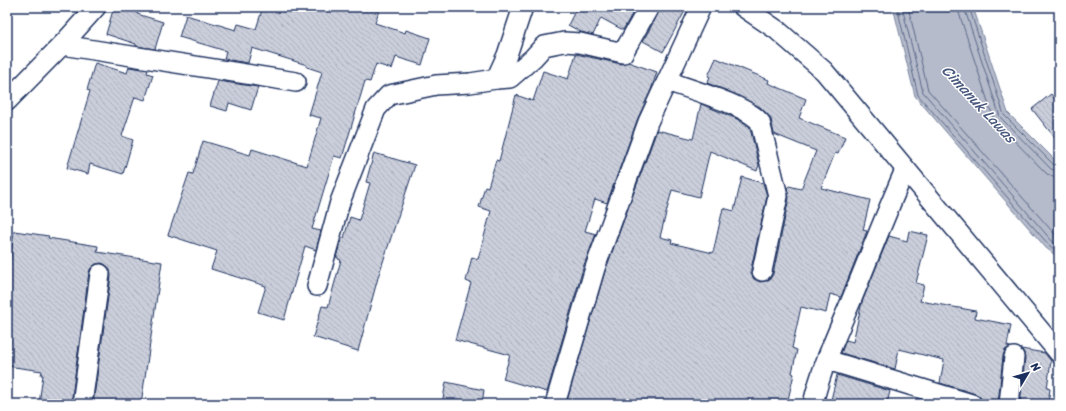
<svg xmlns="http://www.w3.org/2000/svg" width="1066" height="411" font-family="Sriracha,sans-serif">
	<style>
		.water { fill: #b5bbca; stroke: #77839f }
		.lines { fill: none; stroke-linecap: round; stroke-linejoin: round }
		.shore { stroke: #596789; stroke-width: 1 }
		.building { fill: url(#building-back-hatch); stroke: #1b2f5e }
		.street-casing { stroke: #1b2f5e; stroke-width: 22 }
		.street { stroke: #fff; stroke-width: 19 }
		.labels { text-anchor: middle; dominant-baseline: central; stroke-width: 3; stroke-linejoin: round; paint-order: stroke }
		.water-label { font-size: 15px; font-style: italic; fill: #49597e; stroke: #fff }
	</style>
	<defs>
		<pattern id="building-back-hatch" width="6" height="6" patternUnits="userSpaceOnUse"><rect width="6" height="6" fill="#caceda"/><path d="M-1 5l2 2M0 0l6 6M5-1l2 2" fill="none" stroke="#adb1be"/></pattern>
	</defs>
	<rect width="100%" height="100%" fill="#fff"/>
	<filter id="ink" filterUnits="userSpaceOnUse"><feTurbulence type="fractalNoise" baseFrequency=".025" numOctaves="2"/><feDisplacementMap in="SourceGraphic" scale="8" xChannelSelector="R" yChannelSelector="G"/><feConvolveMatrix kernelMatrix="1 2 1 2 8 2 1 2 1" color-interpolation-filters="sRGB"/></filter>
	<g filter="url(#ink)">
		<path class="water" d="M 893,7 L 973,7 L 1008,113 L 1059,164 L 1059,258 L 1046,248 L 915,96 Z"/>
		<g class="lines">
			<g class="shore">
				<path d="M 897,7 L 918,95 L 1049,245 L 1059,253"/>
				<path d="M 902,7 L 923,92 L 1052,241 L 1059,247"/>
				<path d="M 908,7 L 928,90 L 1059,239"/>
				<path d="M 958,7 L 959,13 L 994,120 L 1047,174 L 1053,177 L 1059,178"/>
				<path d="M 964,7 L 1000,117 L 1051,169 L 1059,172"/>
				<path d="M 969,7 L 1004,115 L 1055,166 L 1059,167"/>
			</g>
		</g>
		<g class="building">
			<path d="M 114,7 L 139,7 L 137,14 L 163,22 L 155,49 L 136,46 L 136,44 L 106,34 Z"/>
			<path d="M 263,7 L 380,7 L 375,23 L 405,33 L 406,30 L 430,38 L 422,65 L 396,57 L 392,69 L 376,64 L 370,82 L 365,81 L 342,158 L 334,156 L 312,229 L 321,231 L 316,250 L 305,246 L 284,320 L 258,312 L 266,286 L 211,269 L 217,251 L 168,235 L 189,173 L 193,174 L 203,141 L 250,155 L 252,149 L 307,166 L 321,118 L 309,115 L 322,72 L 307,67 L 307,65 L 252,48 L 248,63 L 224,59 L 226,51 L 179,37 L 186,15 L 236,30 L 238,24 L 256,29 Z"/>
			<path d="M 577,7 L 636,7 L 623,30 L 601,18 L 593,35 L 581,32 L 568,25 Z"/>
			<path d="M 660,7 L 687,7 L 663,52 L 643,41 L 659,12 Z"/>
			<path d="M 576,54 L 621,64 L 628,62 L 657,72 L 651,90 L 638,118 L 607,203 L 595,199 L 585,231 L 596,234 L 584,265 L 547,392 L 503,379 L 510,355 L 455,340 L 471,283 L 466,281 L 472,257 L 478,259 L 491,211 L 479,207 L 485,186 L 488,187 L 496,160 L 499,161 L 516,95 L 533,101 L 543,71 L 568,79 Z"/>
			<path d="M 716,58 L 769,80 L 768,83 L 806,99 L 799,118 L 845,137 L 838,154 L 835,153 L 821,188 L 870,200 L 863,230 L 867,231 L 841,297 L 830,294 L 826,313 L 801,307 L 792,348 L 797,350 L 792,373 L 794,374 L 787,404 L 566,404 L 605,271 L 657,130 L 693,139 L 701,104 L 737,119 L 750,128 L 759,165 L 757,171 L 710,151 L 699,197 L 672,190 L 660,237 L 672,240 L 671,243 L 713,253 L 723,208 L 734,211 L 742,177 L 763,183 L 767,196 L 751,269 L 751,274 L 754,279 L 760,282 L 766,281 L 770,279 L 773,274 L 789,198 L 787,188 L 789,186 L 801,189 L 816,151 L 774,134 L 771,119 L 767,114 L 760,107 L 735,94 L 707,83 L 710,77 L 708,76 Z"/>
			<path d="M 95,63 L 127,73 L 129,67 L 148,70 L 147,73 L 153,75 L 145,100 L 135,97 L 122,136 L 133,140 L 123,174 L 90,164 L 88,174 L 67,168 L 90,91 L 87,90 Z"/>
			<path d="M 218,81 L 258,87 L 251,110 L 229,103 L 227,111 L 210,106 Z"/>
			<path d="M 1051,94 L 1059,104 L 1059,143 L 1032,109 Z"/>
			<path d="M 374,153 L 415,165 L 379,274 L 358,351 L 313,337 L 322,306 L 328,307 L 341,260 L 338,259 L 338,257 L 336,257 L 342,238 L 344,238 L 350,217 L 359,220 L 370,183 L 366,182 Z"/>
			<path d="M 14,231 L 49,236 L 48,238 L 98,246 L 97,252 L 162,262 L 141,404 L 93,404 L 111,276 L 110,270 L 106,265 L 102,263 L 96,264 L 91,268 L 89,272 L 71,404 L 39,404 L 43,375 L 41,375 L 42,371 L 7,366 L 7,284 Z"/>
			<path d="M 909,231 L 928,235 L 916,283 L 924,285 L 920,301 L 976,311 L 975,318 L 1011,325 L 1007,346 L 1010,347 L 1005,350 L 1003,356 L 998,404 L 983,404 L 980,397 L 976,394 L 940,383 L 944,360 L 899,349 L 895,369 L 841,353 L 846,340 L 853,342 L 862,302 L 889,236 L 907,241 Z"/>
			<path d="M 1021,349 L 1045,353 L 1051,361 L 1047,388 L 1050,389 L 1048,404 L 1020,404 L 1025,358 L 1024,353 Z"/>
			<path d="M 837,375 L 890,391 L 887,404 L 830,404 Z"/>
			<path d="M 446,382 L 484,390 L 482,404 L 442,404 Z"/>
		</g>
		<g class="lines">
			<g class="street-casing">
				<g id="street">
					<path d="M 743,7 L 777,30 L 824,71 L 1059,353"/>
					<path d="M 62,45 L 296,82"/>
					<path d="M 496,79 L 510,78 L 533,58 L 544,46 L 564,42 L 580,43 L 623,53 L 649,7"/>
					<path d="M 667,81 C 689,89 746,105 760,122 L 778,196 L 762,271"/>
					<path d="M 7,101 L 62,45 L 96,7"/>
					<path d="M 317,286 L 340,202 L 376,109 L 389,95 L 436,85 L 470,83 L 496,79 L 507,55 L 523,7"/>
					<path d="M 827,360 L 972,404"/>
					<path d="M 82,404 L 100,274"/>
					<path d="M 555,404 L 595,268 L 648,122 L 701,7"/>
					<path d="M 813,404 C 821,368 837,334 851,301 C 869,257 886,213 905,170"/>
					<path d="M 1009,404 L 1014,357"/>
				</g>
			</g>
			<use href="#street" class="street"/>
		</g>
	</g>
	<g class="labels">
		<g class="water-label">
			<text transform="translate(979 104) rotate(47)">Cimanuk Lawas</text>
		</g>
	</g>
	<rect width="1066" height="411" fill="none" stroke="#fff" stroke-width="24"/>
	<rect x="12" y="12" width="1042" height="387" fill="none" stroke="#1b2f5e" stroke-width="1.5" filter="url(#ink)"/>
	<g transform="translate(1028 373) rotate(52)" stroke="#ffffff" stroke-width="3" paint-order="stroke">
	<path d="M0-3L7 15L0 10L-7 15Z" fill="#1b2f5e"/>
	<text y="-6" font-size="11" font-weight="bold" text-anchor="middle" fill="#1b2f5e">N</text>
	</g>
</svg>
